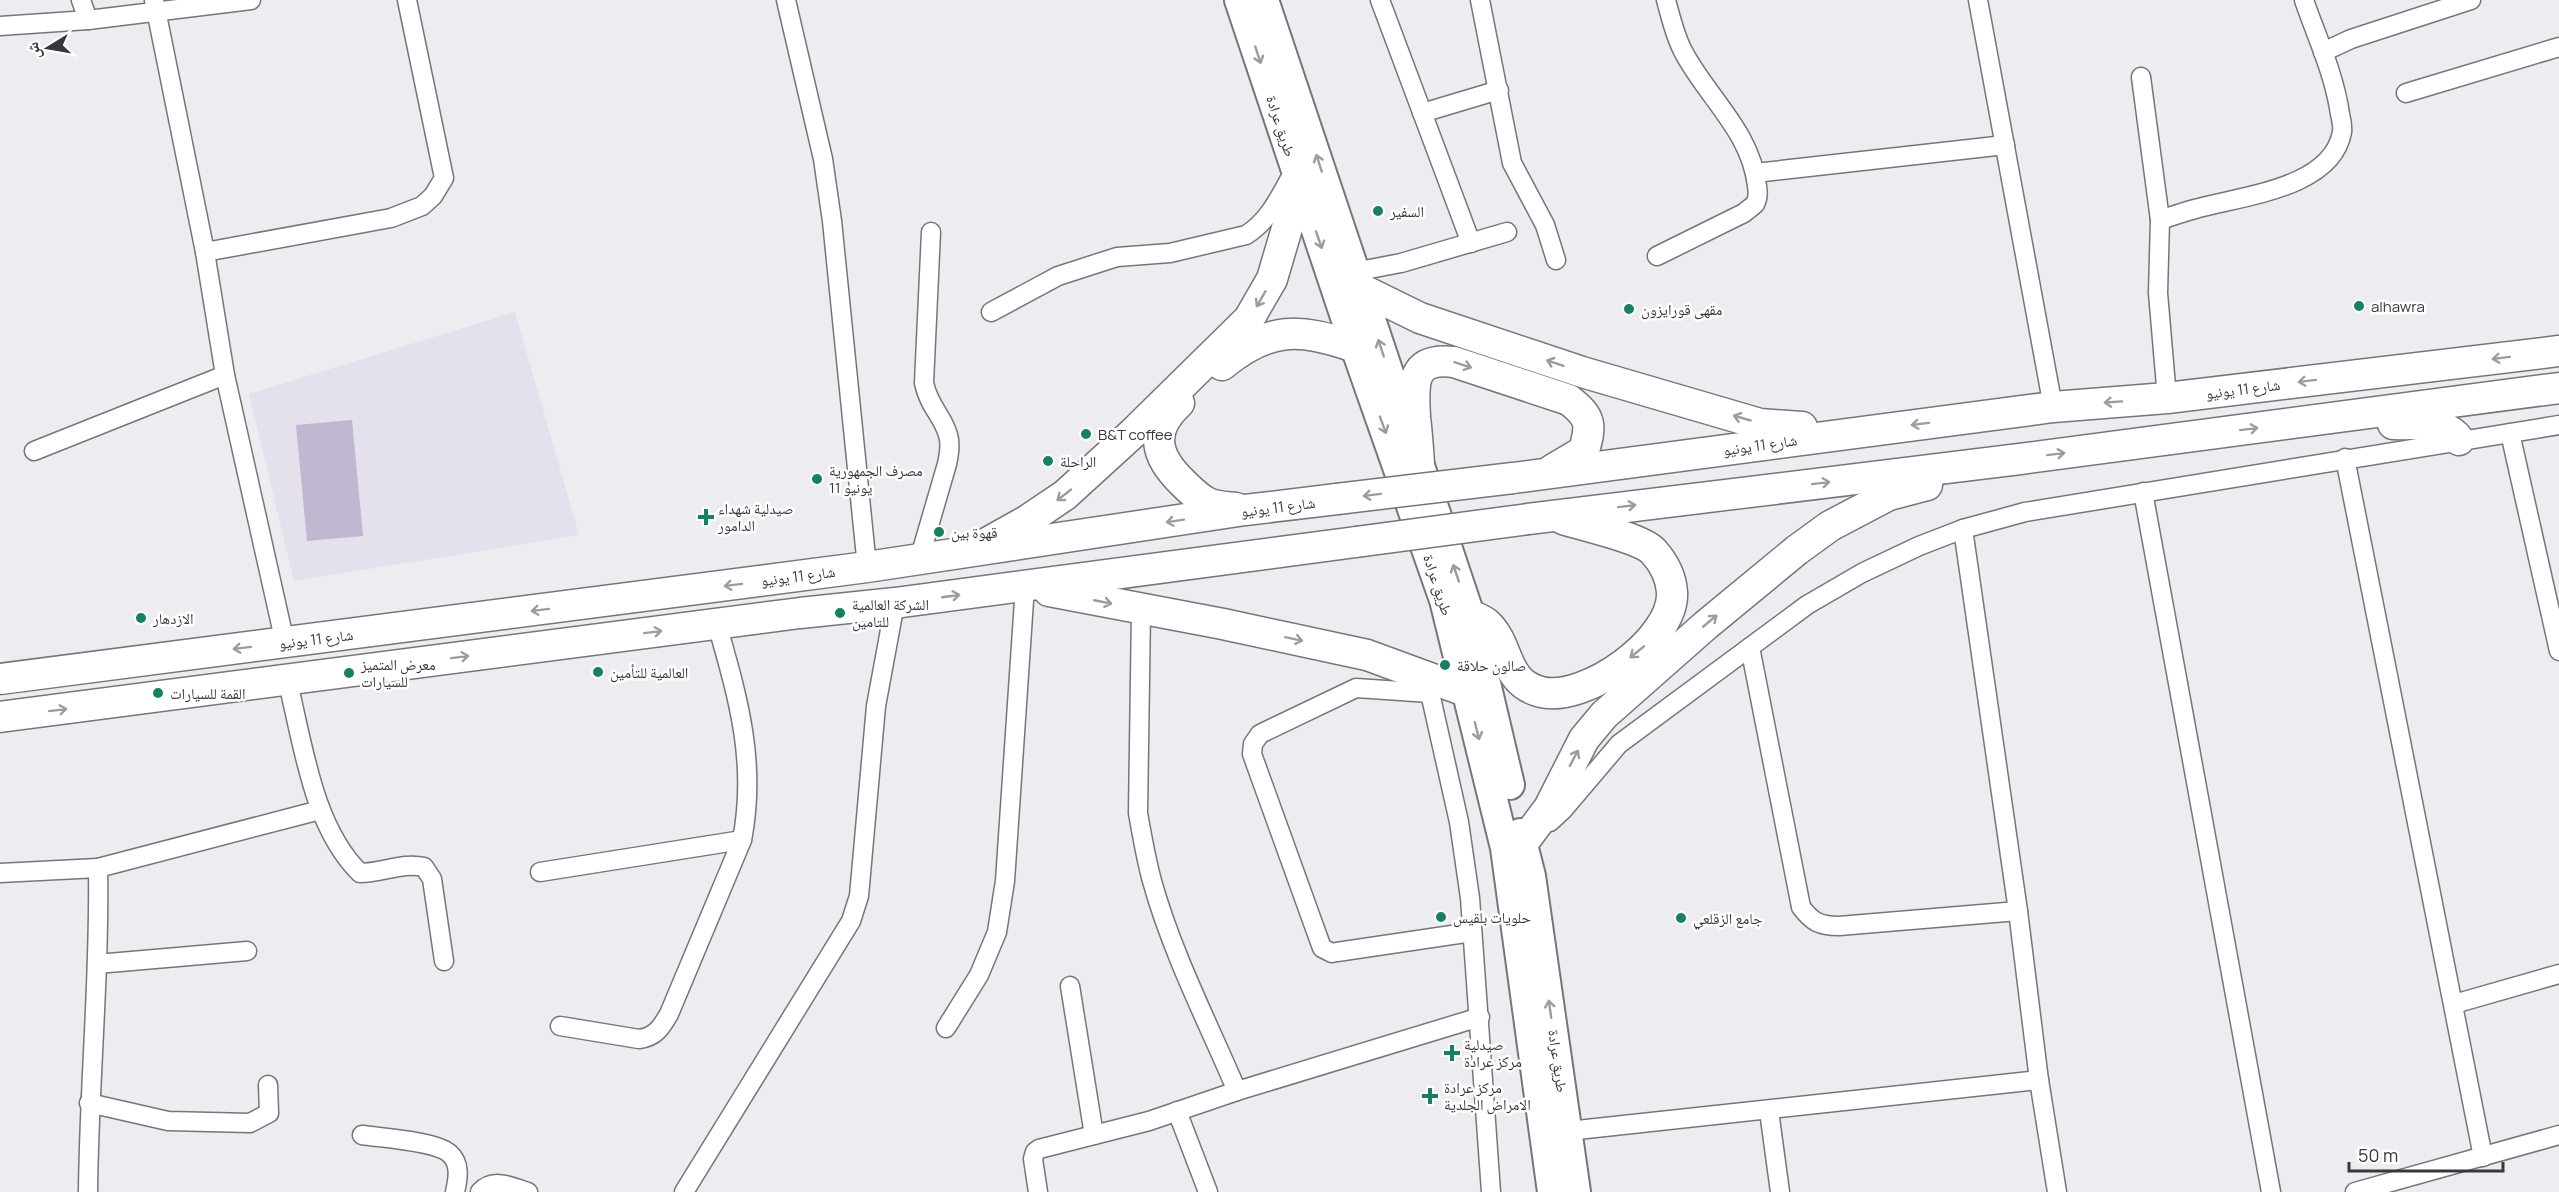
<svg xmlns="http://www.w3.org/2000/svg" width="2559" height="1192" font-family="Manrope,'Noto Naskh Arabic',sans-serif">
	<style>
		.built { fill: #e4e0ec }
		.garden { fill: #c0b7d1 }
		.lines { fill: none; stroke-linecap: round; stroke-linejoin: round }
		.minor-casing { stroke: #767579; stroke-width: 21 }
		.primary-casing { stroke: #767579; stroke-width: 32 }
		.trunk-casing { stroke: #767579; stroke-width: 33 }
		.minor { stroke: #fff; stroke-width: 18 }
		.primary { stroke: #fff; stroke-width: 28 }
		.trunk { stroke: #fff; stroke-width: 30 }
		.trunk-bridge-casing { stroke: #767579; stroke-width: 33; stroke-linecap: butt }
		.trunk-bridge { stroke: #fff; stroke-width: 30 }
		.oneway { stroke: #9c9c9c }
		.poi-dot { fill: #148260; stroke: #fff; stroke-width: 2 }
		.labels { text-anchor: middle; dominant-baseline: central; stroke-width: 5; stroke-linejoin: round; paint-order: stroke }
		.street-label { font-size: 15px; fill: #38383a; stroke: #fff }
		.poi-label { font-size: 15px; fill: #38383a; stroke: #fff; text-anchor: start }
	</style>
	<rect width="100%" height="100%" fill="#edecf1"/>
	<path class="built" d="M 515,312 L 579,535 L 294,581 L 249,394 Z"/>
	<path class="garden" d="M 352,420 L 363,536 L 307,541 L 296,425 Z"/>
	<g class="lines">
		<g class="minor-casing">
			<g id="minor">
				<path d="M 81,0 L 88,20"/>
				<path d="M 154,0 L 205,252 L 225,375 L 285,643"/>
				<path d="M 786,0 L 823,159 L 832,221 L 867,567"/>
				<path d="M 1380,0 L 1471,243"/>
				<path d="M 1480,0 L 1512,163 L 1545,225 L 1556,260"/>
				<path d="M 1978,0 L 2053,407"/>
				<path d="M 0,26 L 88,20 L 251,0"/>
				<path d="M 2323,52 L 2351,39 L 2471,0"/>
				<path d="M 2141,77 L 2160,220 L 2158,293 L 2167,398"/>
				<path d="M 2406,93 L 2559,47"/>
				<path d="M 1422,113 L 1499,90"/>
				<path d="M 1755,173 L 2005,145"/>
				<path d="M 2160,220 C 2172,216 2184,212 2195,209 C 2240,196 2332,189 2342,132 C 2343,126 2341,119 2340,114 C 2334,73 2317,38 2304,0"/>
				<path d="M 205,252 L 391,218 L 422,206 L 433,196 L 444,178 L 407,0"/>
				<path d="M 1657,256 L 1744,213 C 1747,210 1752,207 1755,204 C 1758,199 1758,192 1757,186 C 1751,132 1708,98 1684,53 C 1675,37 1671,18 1666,0"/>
				<path d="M 1354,272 L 1401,263 L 1507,232"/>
				<path d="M 991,312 L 1058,276 L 1117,257 L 1170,253 L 1246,235 C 1269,221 1280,196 1293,173"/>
				<path d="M 2510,433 L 2559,651"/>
				<path d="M 34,451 L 225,375"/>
				<path d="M 2345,458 L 2483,1157"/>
				<path d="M 2143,492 L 2271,1192"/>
				<path d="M 1963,529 L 2018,911 L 2039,1080 L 2057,1192"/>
				<path d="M 919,560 L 947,464 C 949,455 951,444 948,435 C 943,416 929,407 924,383 L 931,232"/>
				<path d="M 1141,610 L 1138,813 C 1142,836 1146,859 1152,881 C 1172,953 1208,1023 1237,1091"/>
				<path d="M 1750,647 L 1801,907 C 1812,922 1820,926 1839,926 L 2018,911"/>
				<path d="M 1424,675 L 1430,693 L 1356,688 L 1260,734 L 1253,744 L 1252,754 L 1322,948 L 1332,953 L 1337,952 L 1472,932"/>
				<path d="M 287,679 C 303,742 312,826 360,873 C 382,873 403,862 424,867 L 432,879 L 444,961"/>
				<path d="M 1430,693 L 1459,822 L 1470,898 L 1491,1192"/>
				<path d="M 1550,822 L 1563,810 L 1619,744 L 1807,605 L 1862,573 L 1919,546 L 1963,529 L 2025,512 L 2559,425"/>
				<path d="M 98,868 L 320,810"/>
				<path d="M 540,872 L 742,840"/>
				<path d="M 0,873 L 98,868 C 100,976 89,1084 88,1192"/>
				<path d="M 97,964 L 247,951"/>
				<path d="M 1070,986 L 1094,1135"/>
				<path d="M 2454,1004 L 2559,974"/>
				<path d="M 560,1026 L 639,1039 C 655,1037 661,1028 669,1014 L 742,840 C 757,762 738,698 717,624"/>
				<path d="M 946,1028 L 979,975 L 997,932 L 1005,881 L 1025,586"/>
				<path d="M 89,1103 L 168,1121 L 250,1123 L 269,1113 L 268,1085"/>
				<path d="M 1177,1111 L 1208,1192"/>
				<path d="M 1769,1111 L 1780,1192"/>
				<path d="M 1568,1131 L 2039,1080"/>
				<path d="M 362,1135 C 382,1138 435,1141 449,1153 C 461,1163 458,1179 455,1192"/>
				<path d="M 480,1192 C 493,1177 512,1187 528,1192"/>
				<path d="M 684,1192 L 851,921 L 859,896 L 876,706 L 895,603"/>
				<path d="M 1038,1192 L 1033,1159 L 1035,1152 L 1039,1149 L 1149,1121 L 1237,1091 L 1480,1017"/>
				<path d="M 2355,1192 L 2559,1135"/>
			</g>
		</g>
		<g class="primary-casing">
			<g id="primary">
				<path d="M 1239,0 L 1355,347 L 1444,600 L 1505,848 L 1552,1192"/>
				<path d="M 1264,0 L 1470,615 L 1510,785"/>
				<path d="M 1520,833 L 1531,876 L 1576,1192"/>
			</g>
		</g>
		<g class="trunk-casing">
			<g id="trunk">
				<path d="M 1361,289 L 1420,318 L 1582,372 L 1760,424 L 1802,427"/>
				<path d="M 1222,365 C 1270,326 1299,328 1355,347"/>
				<path d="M 1179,403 C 1149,431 1155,456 1183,483 C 1190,490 1199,499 1208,503 C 1216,507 1228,507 1236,508"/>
				<path d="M 2393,424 C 2414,425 2446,420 2459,440"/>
				<path d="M 1419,464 C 1418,448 1417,433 1415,417 C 1413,383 1411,357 1454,362 L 1569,400 C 1592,418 1591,425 1584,451 L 1552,470"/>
				<path d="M 1513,478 L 2053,407 L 2167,398 L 2559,351"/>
				<path d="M 1528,519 L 2020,459 L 2559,388"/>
				<path d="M 987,543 L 1028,520 L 1065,495 L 1133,433 L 1249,319 L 1272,279 L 1300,184"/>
				<path d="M 1049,591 L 1223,624 L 1367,655 L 1468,692"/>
				<path d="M 1470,615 C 1475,617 1482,620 1486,623 C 1511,645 1502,682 1541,692 C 1586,703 1675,639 1672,592 C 1671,577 1663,562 1653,551 C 1639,537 1584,526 1563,519"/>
				<path d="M 0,679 L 867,567 L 1245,510 L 1337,499"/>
				<path d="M 0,717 L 800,613 L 895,603 L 1356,542"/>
				<path d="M 1522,844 L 1549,808 L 1584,739 L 1604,715 L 1706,625 L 1797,550 L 1830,526 L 1889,495 L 1927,485"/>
			</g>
		</g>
		<use href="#minor" class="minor"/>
		<use href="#primary" class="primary"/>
		<use href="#trunk" class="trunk"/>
		<g class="trunk-bridge-casing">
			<g id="trunk-bridge">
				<path d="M 1337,499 L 1513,478"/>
				<path d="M 1356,542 L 1528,519"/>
			</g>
		</g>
		<use href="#trunk-bridge" class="trunk-bridge"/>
	</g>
	<defs><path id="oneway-shaft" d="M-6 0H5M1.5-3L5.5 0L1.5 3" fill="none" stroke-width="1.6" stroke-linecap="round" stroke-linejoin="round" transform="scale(1.5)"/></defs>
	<g class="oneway">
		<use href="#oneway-shaft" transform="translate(1258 55) rotate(72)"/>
		<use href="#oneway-shaft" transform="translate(1319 163) rotate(-108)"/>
		<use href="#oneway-shaft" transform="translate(1319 240) rotate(71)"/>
		<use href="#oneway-shaft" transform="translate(1261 299) rotate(120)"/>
		<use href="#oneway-shaft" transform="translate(1381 348) rotate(-108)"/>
		<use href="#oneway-shaft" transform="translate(2501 358) rotate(173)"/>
		<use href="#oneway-shaft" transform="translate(1555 363) rotate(-161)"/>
		<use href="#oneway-shaft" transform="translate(1463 365) rotate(18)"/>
		<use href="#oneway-shaft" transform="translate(2307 381) rotate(173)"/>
		<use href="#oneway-shaft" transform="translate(2113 402) rotate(176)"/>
		<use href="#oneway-shaft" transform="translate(1742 418) rotate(-164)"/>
		<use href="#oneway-shaft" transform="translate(1920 424) rotate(173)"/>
		<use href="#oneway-shaft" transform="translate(1383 425) rotate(70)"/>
		<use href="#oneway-shaft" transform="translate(2249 429) rotate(-7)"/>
		<use href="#oneway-shaft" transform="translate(2056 454) rotate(-7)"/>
		<use href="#oneway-shaft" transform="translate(1821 483) rotate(-7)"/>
		<use href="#oneway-shaft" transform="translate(1064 495) rotate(142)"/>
		<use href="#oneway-shaft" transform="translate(1372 495) rotate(173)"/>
		<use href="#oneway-shaft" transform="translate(1627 506) rotate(-7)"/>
		<use href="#oneway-shaft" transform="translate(1175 521) rotate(171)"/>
		<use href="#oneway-shaft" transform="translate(1456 573) rotate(-109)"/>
		<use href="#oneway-shaft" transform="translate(733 585) rotate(173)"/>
		<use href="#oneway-shaft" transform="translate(951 596) rotate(-8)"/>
		<use href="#oneway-shaft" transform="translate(1103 602) rotate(11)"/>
		<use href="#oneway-shaft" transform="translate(540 610) rotate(173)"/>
		<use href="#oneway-shaft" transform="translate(1710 621) rotate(-40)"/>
		<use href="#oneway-shaft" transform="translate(653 632) rotate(-7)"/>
		<use href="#oneway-shaft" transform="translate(1294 639) rotate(12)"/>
		<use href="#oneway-shaft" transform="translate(242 648) rotate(173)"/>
		<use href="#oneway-shaft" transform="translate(1637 652) rotate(141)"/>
		<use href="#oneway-shaft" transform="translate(460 657) rotate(-7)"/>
		<use href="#oneway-shaft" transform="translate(58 710) rotate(-7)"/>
		<use href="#oneway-shaft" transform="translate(1477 731) rotate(76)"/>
		<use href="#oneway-shaft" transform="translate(1574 758) rotate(-62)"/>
		<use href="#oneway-shaft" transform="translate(1550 1009) rotate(-98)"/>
	</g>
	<g class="poi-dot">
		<circle cx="1378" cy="211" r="6"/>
		<circle cx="2359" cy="306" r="6"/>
		<circle cx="1629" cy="309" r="6"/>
		<circle cx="1086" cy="434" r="6"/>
		<circle cx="1048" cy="461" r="6"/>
		<circle cx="817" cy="479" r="6"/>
		<path d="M703 508h6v6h6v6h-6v6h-6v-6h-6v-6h6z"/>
		<circle cx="939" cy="532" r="6"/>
		<circle cx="840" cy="613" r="6"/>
		<circle cx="141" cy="618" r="6"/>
		<circle cx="1445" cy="665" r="6"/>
		<circle cx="598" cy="672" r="6"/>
		<circle cx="349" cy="673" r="6"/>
		<circle cx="158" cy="693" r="6"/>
		<circle cx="1441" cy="917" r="6"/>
		<circle cx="1681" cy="918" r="6"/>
		<path d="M1449 1044h6v6h6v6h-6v6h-6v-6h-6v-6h6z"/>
		<path d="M1427 1087h6v6h6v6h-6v6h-6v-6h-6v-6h6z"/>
	</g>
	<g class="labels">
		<g class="street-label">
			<text transform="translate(1281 126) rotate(72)">طريق عرادة</text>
			<text transform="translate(2243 389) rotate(-7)">شارع 11 يونيو</text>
			<text transform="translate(1760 445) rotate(-8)">شارع 11 يونيو</text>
			<text transform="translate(1278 507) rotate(-7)">شارع 11 يونيو</text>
			<text transform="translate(798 576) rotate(-7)">شارع 11 يونيو</text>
			<text transform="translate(1438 585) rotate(72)">طريق عرادة</text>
			<text transform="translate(316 639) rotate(-7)">شارع 11 يونيو</text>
			<text transform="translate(1558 1061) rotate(82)">طريق عرادة</text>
		</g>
		<g class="poi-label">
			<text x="1390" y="211">السفير</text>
			<text x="2371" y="306">alhawra</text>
			<text x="1641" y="309">مقهى قورايزون</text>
			<text x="1098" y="434">B&amp;T coffee</text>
			<text x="1060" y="461">الراحلة</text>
			<text x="829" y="470">مصرف الجمهورية<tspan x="829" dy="17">11 يونيو</tspan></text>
			<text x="718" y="508">صيدلية شهداء<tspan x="718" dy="17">الدامور</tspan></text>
			<text x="951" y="532">قهوة بين</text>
			<text x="852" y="604">الشركة العالمية<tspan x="852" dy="17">للتامين</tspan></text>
			<text x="153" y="618">الازدهار</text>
			<text x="361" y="664">معرض المتميز<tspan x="361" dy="17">للسيارات</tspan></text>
			<text x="1457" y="665">صالون حلاقة</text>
			<text x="610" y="672">العالمية للتأمين</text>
			<text x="170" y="693">القمة للسيارات</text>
			<text x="1453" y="917">حلويات بلقيس</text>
			<text x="1693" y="918">جامع الزقلعي</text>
			<text x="1464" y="1044">صيدلية<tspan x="1464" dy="17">مركز عرادة</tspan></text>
			<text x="1444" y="1087">مركز عرادة<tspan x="1444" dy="17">الامراض الجلدية</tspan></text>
		</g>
	</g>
	<g transform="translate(48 48) rotate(259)" stroke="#ffffff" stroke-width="4.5" paint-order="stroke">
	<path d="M0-4.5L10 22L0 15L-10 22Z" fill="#38383a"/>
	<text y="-9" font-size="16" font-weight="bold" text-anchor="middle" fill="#38383a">ش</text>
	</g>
	<path d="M2349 1162v9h154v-9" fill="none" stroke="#38383a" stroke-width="3"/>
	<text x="2358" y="1162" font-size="18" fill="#38383a" stroke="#ffffff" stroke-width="4.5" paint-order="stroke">50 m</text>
</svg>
